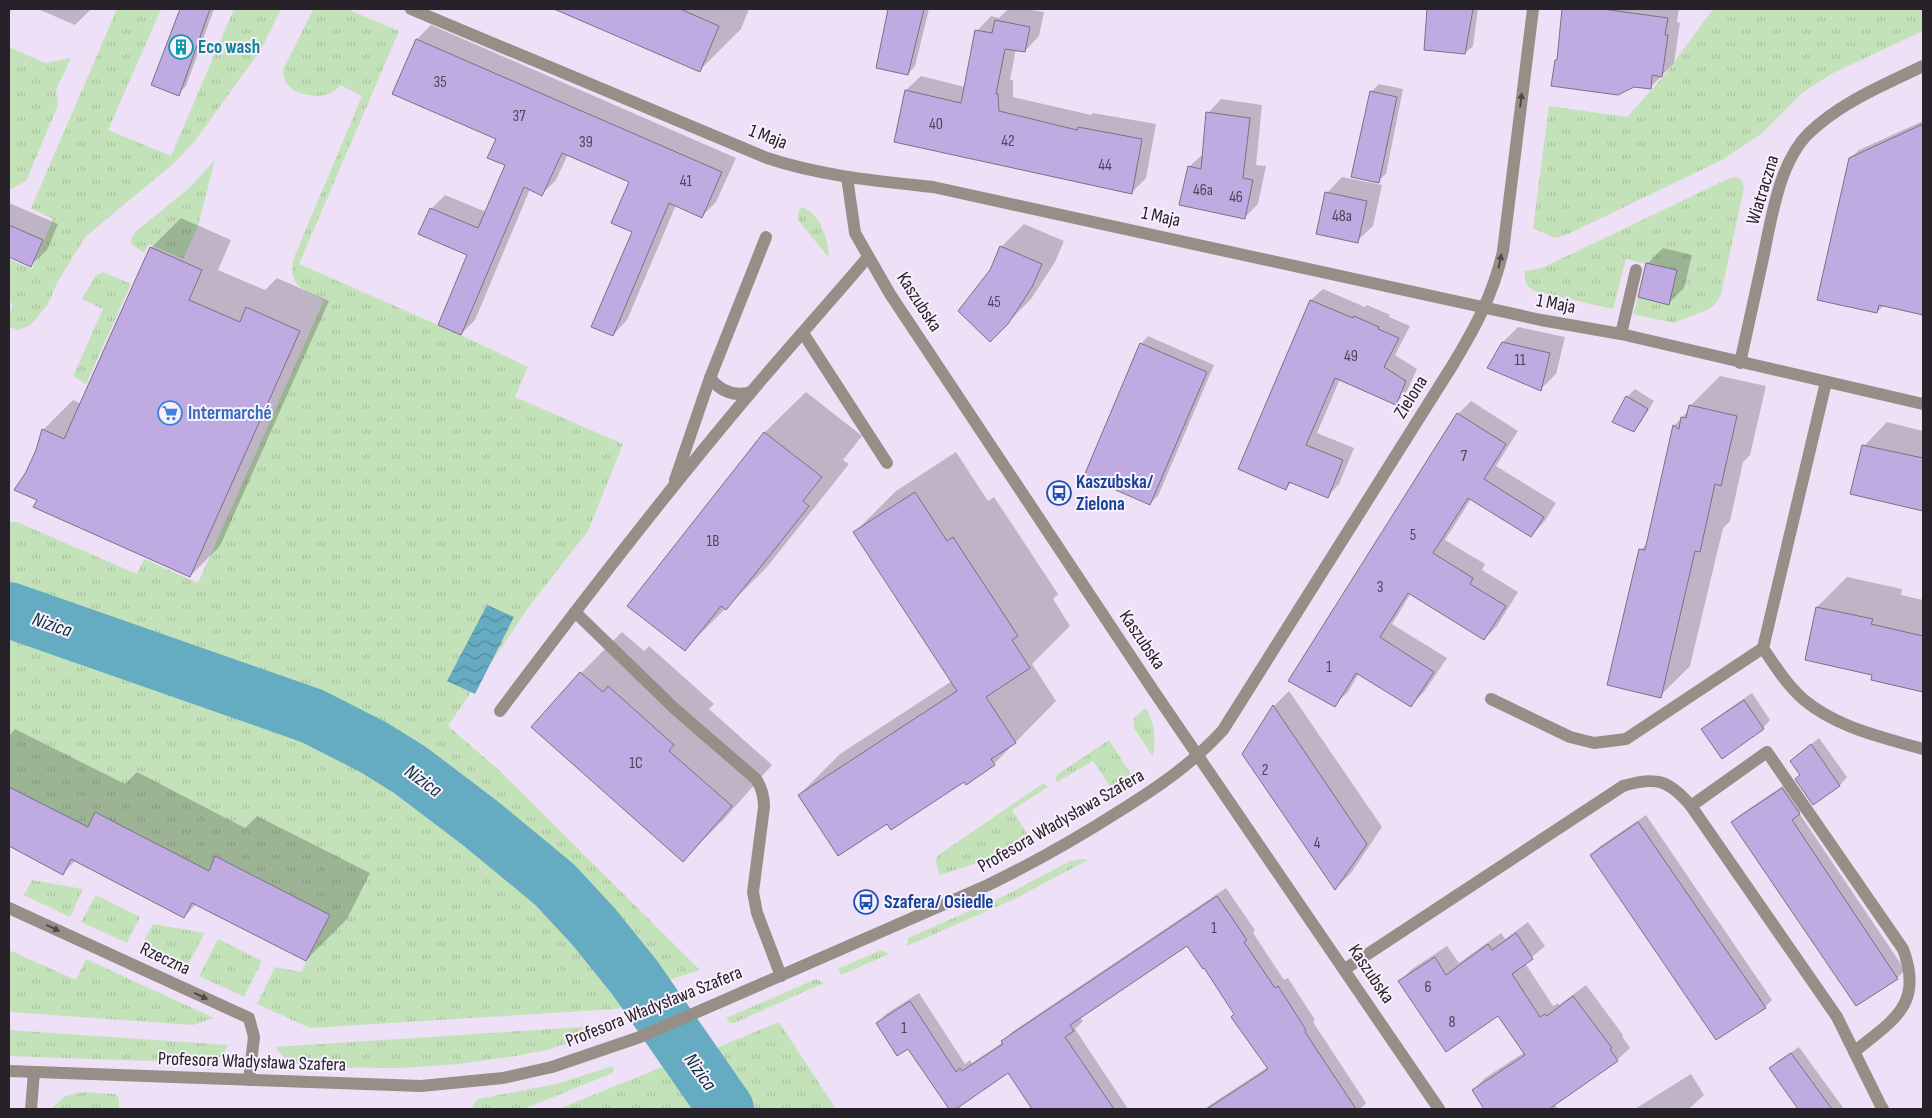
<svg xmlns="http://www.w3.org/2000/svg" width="1932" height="1118" font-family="'Sofia Sans Condensed',sans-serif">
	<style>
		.grass { fill: url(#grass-tufts) }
		.water { fill: url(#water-waves) }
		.shadow { fill: #0003 }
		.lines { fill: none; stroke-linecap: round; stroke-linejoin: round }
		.river { stroke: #65abc2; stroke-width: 56 }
		.building { fill: #bfabe1; stroke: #797186 }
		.minor { stroke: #968e87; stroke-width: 12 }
		.oneway { fill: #4e484b }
		.labels { text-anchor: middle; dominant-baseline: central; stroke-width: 4; stroke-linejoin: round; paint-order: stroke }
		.number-label { font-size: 16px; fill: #4d4458 }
		.culture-label { font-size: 19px; font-weight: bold; fill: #0d838f; stroke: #f8f0fd; text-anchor: start }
		.street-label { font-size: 19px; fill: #27222a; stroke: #f8f0fd }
		.shop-label { font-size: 19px; font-weight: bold; fill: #366cbe; stroke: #f8f0fd; text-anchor: start }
		.transit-label { font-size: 19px; font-weight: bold; fill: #164399; stroke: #f8f0fd; text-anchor: start }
		.water-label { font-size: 20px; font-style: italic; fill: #0d303a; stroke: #f8f0fd }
	</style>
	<defs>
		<pattern id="grass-tufts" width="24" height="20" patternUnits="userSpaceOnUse" patternTransform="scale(1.25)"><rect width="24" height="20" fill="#c4e2b9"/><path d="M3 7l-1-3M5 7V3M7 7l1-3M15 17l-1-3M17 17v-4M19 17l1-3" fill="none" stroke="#a8c29f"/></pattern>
		<pattern id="water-waves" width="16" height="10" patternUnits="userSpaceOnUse" patternTransform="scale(1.25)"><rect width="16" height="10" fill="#65abc2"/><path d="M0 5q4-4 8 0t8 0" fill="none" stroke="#538b9e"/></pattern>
	</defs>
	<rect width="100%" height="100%" fill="#eee1f7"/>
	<g class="grass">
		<path d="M 117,9 L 161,9 L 108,130 L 171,156 L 234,9 L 281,9 L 260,51 L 194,142 L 174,163 L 85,237 L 57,283 L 48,304 L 31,325 L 18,330 L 9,327 L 9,314 L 13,304 L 9,302 L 9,259 L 32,269 L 53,219 L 31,208 Z"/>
		<path d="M 314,9 L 347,9 L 399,31 L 299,264 L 461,335 L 528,367 L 515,397 L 623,444 L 588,531 L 531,604 L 448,726 L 500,771 L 700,970 L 653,985 L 604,921 L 503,824 L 395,737 L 342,710 L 9,598 L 9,522 L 17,522 L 137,574 L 144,559 L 198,583 L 324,300 C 305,290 288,287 293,260 L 362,96 L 340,85 C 328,105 277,96 284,68 C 286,62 290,55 293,50 C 300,36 306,22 314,9 Z"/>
		<path d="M 1713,9 L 1923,9 L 1923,31 L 1835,72 L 1803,92 L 1761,134 L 1722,160 L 1566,235 L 1554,238 L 1533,228 L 1549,106 L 1627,117 L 1664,76 Z"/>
		<path d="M 9,47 L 45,63 L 71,58 L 56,90 L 58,105 L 26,181 L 9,190 Z"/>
		<path d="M 215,160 L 198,226 L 183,259 L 149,244 L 144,253 L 132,245 L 131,240 L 135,232 L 188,189 Z"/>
		<path d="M 1732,177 L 1737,177 L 1742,181 L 1744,188 L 1721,294 L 1717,302 L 1709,309 L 1674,323 L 1633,314 L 1638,297 L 1669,304 L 1677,271 L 1626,259 L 1613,309 L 1534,291 C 1526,286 1524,281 1525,271 L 1542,268 Z"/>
		<path d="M 801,207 C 821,213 828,240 829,258 L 798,220 L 798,213 Z"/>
		<path d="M 103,272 L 131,284 L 86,384 L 73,376 L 103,309 L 82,299 L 96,275 Z"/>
		<path d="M 9,621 C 77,647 146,672 215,695 C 255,709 303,721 340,740 C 383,762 421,790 460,819 C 527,871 589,927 637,998 L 618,1009 L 310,1028 L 257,1004 L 275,967 L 301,972 L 330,915 L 216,856 L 209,871 L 95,812 L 88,827 L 9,787 Z"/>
		<path d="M 1146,708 C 1155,725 1156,738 1153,757 L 1134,728 L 1134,718 Z"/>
		<path d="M 1109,740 L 1136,782 L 1122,792 L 1113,791 L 1093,761 L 1057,782 L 1056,777 L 1058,774 Z"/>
		<path d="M 1042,784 L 1045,784 L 1048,787 L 1012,810 L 1030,838 L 1026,848 L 939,875 L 936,861 L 937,856 Z"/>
		<path d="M 1083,859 L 1088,860 L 1012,900 L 907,946 L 908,938 L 1008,894 L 1070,861 Z"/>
		<path d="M 32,880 L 83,889 L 70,917 L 24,895 Z"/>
		<path d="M 96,895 L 140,917 L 127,943 L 81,922 Z"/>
		<path d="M 153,924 L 205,933 L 185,970 L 139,949 Z"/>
		<path d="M 218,939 L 262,961 L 244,997 L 199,976 Z"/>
		<path d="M 9,950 L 76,980 L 86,959 L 214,1018 L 193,1025 L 9,1012 Z"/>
		<path d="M 881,950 L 889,954 L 841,975 L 838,969 Z"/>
		<path d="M 816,979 L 824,983 L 734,1023 L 730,1023 L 726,1018 Z"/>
		<path d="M 779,1022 L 836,1109 L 744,1109 L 704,1053 Z"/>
		<path d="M 596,1026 L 601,1027 L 603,1031 L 547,1050 L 516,1056 L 459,1064 L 399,1068 L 304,1067 L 285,1059 L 275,1047 Z"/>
		<path d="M 9,1030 L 228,1045 C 224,1055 218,1062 206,1063 L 9,1056 Z"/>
		<path d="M 667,1065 L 682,1085 L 687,1082 L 707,1109 L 558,1109 Z"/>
		<path d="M 613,1066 L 614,1071 L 610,1074 L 524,1109 L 472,1109 L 474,1103 L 478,1099 L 556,1084 Z"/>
		<path d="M 84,1092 L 115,1094 L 119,1098 L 119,1109 L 51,1109 L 65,1096 Z"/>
	</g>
	<path class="water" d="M 487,605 L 514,617 L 475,694 L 447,681 Z"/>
	<g class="shadow">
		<path d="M 38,9 L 91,9 L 75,25 Z"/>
		<path d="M 181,9 L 214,9 L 186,86 L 178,94 L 153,84 Z"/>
		<path d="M 557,9 L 749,9 L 741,29 L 700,70 Z"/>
		<path d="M 889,9 L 929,9 L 915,66 L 908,74 L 878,67 Z"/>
		<path d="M 1008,9 L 1025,9 L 1044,12 L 1039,36 L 1025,51 L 1016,49 L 1010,80 L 1013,80 L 1013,97 L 1091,115 L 1093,113 L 1156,124 L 1146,178 L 1131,193 L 906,90 L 921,76 L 965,87 L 977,31 L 991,16 L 999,18 Z"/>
		<path d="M 1430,9 L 1478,9 L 1473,46 L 1465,53 L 1426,48 Z"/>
		<path d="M 1563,9 L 1679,9 L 1677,22 L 1680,23 L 1674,63 L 1650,88 L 1558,59 Z"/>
		<path d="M 431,25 L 736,158 L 716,202 L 702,216 L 676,205 L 627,320 L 613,335 L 633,231 L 631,182 L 568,154 L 556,180 L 542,194 L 530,189 L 475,320 L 461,334 L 469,255 L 431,209 L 445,195 L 486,212 L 506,164 L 498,138 L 394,93 L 417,39 Z"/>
		<path d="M 1379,84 L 1403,89 L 1386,174 L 1378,181 L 1371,92 Z"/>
		<path d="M 1221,99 L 1262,105 L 1256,165 L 1266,166 L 1258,204 L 1245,217 L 1189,167 L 1203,154 L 1208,113 Z"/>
		<path d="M 1923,121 L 1923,313 L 1884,305 L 1877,312 L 1850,159 L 1859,150 Z"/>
		<path d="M 1342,177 L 1382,185 L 1373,226 L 1357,241 L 1327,193 Z"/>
		<path d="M 9,203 L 58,224 L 47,250 L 31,265 L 9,256 Z"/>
		<path d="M 181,218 L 231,240 L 218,270 L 265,290 L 277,278 L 329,301 L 220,546 L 190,576 L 38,500 L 27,473 L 37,451 L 43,430 L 73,400 L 80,403 L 151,248 Z"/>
		<path d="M 1024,224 L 1064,241 L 1055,262 L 1031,299 L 990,341 L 991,271 L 1001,247 Z"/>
		<path d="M 1663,248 L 1692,255 L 1684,288 L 1669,303 L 1647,264 Z"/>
		<path d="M 1323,289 L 1365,307 L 1367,305 L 1390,315 L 1389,317 L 1410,326 L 1395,355 L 1417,369 L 1407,391 L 1396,403 L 1340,379 L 1317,433 L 1354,448 L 1339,484 L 1328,496 L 1292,482 L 1286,488 L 1240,468 L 1311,300 Z"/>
		<path d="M 1518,327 L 1565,337 L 1556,374 L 1540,390 L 1503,342 Z"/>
		<path d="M 1148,336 L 1214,365 L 1158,496 L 1150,503 L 1141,344 Z"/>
		<path d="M 1720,376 L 1766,386 L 1750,455 L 1743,462 L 1730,521 L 1723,528 L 1690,666 L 1660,696 L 1641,550 L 1648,542 L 1674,426 L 1689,410 L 1690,406 Z"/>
		<path d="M 1635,389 L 1654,401 L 1641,422 L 1633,430 L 1627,397 Z"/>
		<path d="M 806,392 L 862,436 L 843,460 L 849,464 L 767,567 L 684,650 L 628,605 L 765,432 Z"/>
		<path d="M 1471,401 L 1518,431 L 1496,466 L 1556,503 L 1544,522 L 1531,536 L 1471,499 L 1445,540 L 1485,564 L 1482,570 L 1518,592 L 1497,626 L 1484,639 L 1411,593 L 1392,624 L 1447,658 L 1424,692 L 1411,705 L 1359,673 L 1348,692 L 1334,705 L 1458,414 Z"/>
		<path d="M 1887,422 L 1923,431 L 1923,510 L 1852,493 L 1864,446 Z"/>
		<path d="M 956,452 L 988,501 L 994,497 L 1058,594 L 1053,599 L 1070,626 L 1032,664 L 1056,701 L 994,764 L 887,823 L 799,795 L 840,754 L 952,681 L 855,532 L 896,491 Z"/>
		<path d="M 1847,577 L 1902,589 L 1901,595 L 1923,600 L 1923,690 L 1872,679 L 1873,674 L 1817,607 Z"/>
		<path d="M 622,632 L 644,651 L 649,646 L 714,704 L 709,709 L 772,765 L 724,819 L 683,860 L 533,727 L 581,673 Z"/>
		<path d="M 1289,691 L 1382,827 L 1351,873 L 1336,888 L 1244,754 L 1274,706 Z"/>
		<path d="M 1752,693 L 1770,720 L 1763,728 L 1703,729 L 1710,722 Z"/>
		<path d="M 15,729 L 125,784 L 137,772 L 245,828 L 257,816 L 370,873 L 347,919 L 306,960 L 196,904 L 184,917 L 76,860 L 63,873 L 9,845 L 9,736 Z"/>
		<path d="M 1819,738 L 1847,777 L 1840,785 L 1814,803 L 1801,775 L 1791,761 Z"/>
		<path d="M 1790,781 L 1807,806 L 1799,813 L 1905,970 L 1897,978 L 1856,1004 L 1733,822 L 1740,815 Z"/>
		<path d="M 1646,815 L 1772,1000 L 1765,1007 L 1591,855 L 1599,847 Z"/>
		<path d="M 1226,888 L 1255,930 L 1253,933 L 1284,980 L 1288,978 L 1315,1020 L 1313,1022 L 1366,1103 L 1360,1109 L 1204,1109 L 1268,1067 L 1205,966 L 1187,944 L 1080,1017 L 1083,1021 L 1075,1029 L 1128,1109 L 1033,1109 L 1009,1071 L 954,1109 L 951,1109 L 909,1047 L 877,1023 L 886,1014 L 919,993 L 965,1064 L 970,1060 L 972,1063 L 1003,1042 L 1012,1032 Z"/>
		<path d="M 1528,922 L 1545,946 L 1525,963 L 1553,1006 L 1558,1003 L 1559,1005 L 1586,985 L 1623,1035 L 1622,1036 L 1630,1048 L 1617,1060 L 1554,1104 L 1558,1109 L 1486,1109 L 1473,1090 L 1485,1078 L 1525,1052 L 1499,1014 L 1400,981 L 1412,969 L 1447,946 L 1459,963 L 1501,933 L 1505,939 Z"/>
		<path d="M 1799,1047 L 1844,1109 L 1800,1109 L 1771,1068 L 1778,1061 Z"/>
		<path d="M 1691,1074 L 1704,1095 L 1691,1107 L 1687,1109 L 1635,1109 Z"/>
	</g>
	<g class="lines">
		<path class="river" d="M 9,610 L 312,716 L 373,747 L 410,770 L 480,823 L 531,865 L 555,885 L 594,927 L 635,978 L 726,1109"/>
	</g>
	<g class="building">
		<path d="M 180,9 L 210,9 L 179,96 L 151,85 Z"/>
		<path d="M 554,9 L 680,9 L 719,26 L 700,72 Z"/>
		<path d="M 888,9 L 924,9 L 908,75 L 876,68 Z"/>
		<path d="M 1427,9 L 1473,9 L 1465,54 L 1424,50 Z"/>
		<path d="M 1562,9 L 1603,9 L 1668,18 L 1665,35 L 1668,35 L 1662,77 L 1652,75 L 1651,89 L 1634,87 L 1618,95 L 1551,86 L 1555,60 L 1557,60 Z"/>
		<path d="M 995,20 L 1030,27 L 1025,52 L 1005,49 L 996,94 L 998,94 L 999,111 L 1077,130 L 1078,127 L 1142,139 L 1132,194 L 894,142 L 905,90 L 961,103 L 975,30 L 992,33 Z"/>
		<path d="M 416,39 L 722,172 L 702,218 L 669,203 L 613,336 L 591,327 L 632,232 L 611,223 L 629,182 L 562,153 L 542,196 L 524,187 L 461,335 L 438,325 L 467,255 L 418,234 L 430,208 L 478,228 L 505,165 L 487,158 L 496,139 L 392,94 Z"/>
		<path d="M 1370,91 L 1397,97 L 1379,183 L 1351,177 Z"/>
		<path d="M 1206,112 L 1250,118 L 1243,178 L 1253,180 L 1245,219 L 1179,205 L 1188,166 L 1201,169 Z"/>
		<path d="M 1923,124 L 1923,315 L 1879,305 L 1877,313 L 1817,300 L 1849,158 Z"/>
		<path d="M 1325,192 L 1367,201 L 1358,243 L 1316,234 Z"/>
		<path d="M 9,225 L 43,240 L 31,267 L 9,257 Z"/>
		<path d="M 1000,246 L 1042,264 L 1032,287 L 1008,324 L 990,342 L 958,311 L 990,270 Z"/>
		<path d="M 150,247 L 202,270 L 189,300 L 240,322 L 246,307 L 300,331 L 190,577 L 33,507 L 37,500 L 14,490 L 26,472 L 36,450 L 42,429 L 64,439 Z"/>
		<path d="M 1646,263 L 1677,270 L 1669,305 L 1638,297 Z"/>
		<path d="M 1310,300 L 1353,318 L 1354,316 L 1379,327 L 1378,329 L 1399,338 L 1384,367 L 1406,381 L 1396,405 L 1335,378 L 1306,445 L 1343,460 L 1328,498 L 1289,482 L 1286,490 L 1238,469 Z"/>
		<path d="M 1502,342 L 1550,353 L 1541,391 L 1487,368 Z"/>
		<path d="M 1140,343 L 1207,372 L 1150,505 L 1084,476 Z"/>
		<path d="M 1626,396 L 1648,409 L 1634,432 L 1612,422 Z"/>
		<path d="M 1689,405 L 1737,416 L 1721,486 L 1715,484 L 1700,552 L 1695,551 L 1661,698 L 1607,685 L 1639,549 L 1645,550 L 1673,425 L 1679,429 L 1681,417 L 1686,418 Z"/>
		<path d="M 1457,413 L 1506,444 L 1484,479 L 1544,517 L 1531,537 L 1468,498 L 1433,553 L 1473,578 L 1470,584 L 1506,606 L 1484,640 L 1408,593 L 1380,637 L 1434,672 L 1424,687 L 1411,707 L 1356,673 L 1335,707 L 1288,681 Z"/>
		<path d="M 764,432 L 822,477 L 803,501 L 809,506 L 755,574 L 726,610 L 721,606 L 685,651 L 627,606 Z"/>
		<path d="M 1862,445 L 1923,458 L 1923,511 L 1850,494 Z"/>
		<path d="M 915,492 L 947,541 L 953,537 L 1018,636 L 1012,640 L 1030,668 L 986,697 L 1016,743 L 991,759 L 995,765 L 966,785 L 964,782 L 891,830 L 887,824 L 838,856 L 798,795 L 957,691 L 853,532 Z"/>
		<path d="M 1816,607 L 1873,619 L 1871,624 L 1923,636 L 1923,692 L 1871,680 L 1872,675 L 1805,660 Z"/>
		<path d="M 580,672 L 603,692 L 608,686 L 674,745 L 669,751 L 732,806 L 683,862 L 531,727 Z"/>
		<path d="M 1744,700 L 1764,729 L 1722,759 L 1701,729 Z"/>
		<path d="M 1273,705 L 1367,844 L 1335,890 L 1242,754 Z"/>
		<path d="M 1811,744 L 1840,786 L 1813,805 L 1795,779 L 1800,775 L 1790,761 Z"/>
		<path d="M 9,787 L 88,827 L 95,812 L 209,871 L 215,856 L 330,915 L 306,961 L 192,903 L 184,918 L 71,859 L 63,875 L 9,846 Z"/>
		<path d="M 1782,788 L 1800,814 L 1792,820 L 1898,979 L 1856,1006 L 1731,822 Z"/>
		<path d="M 1638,822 L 1766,1008 L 1716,1040 L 1590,855 Z"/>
		<path d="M 1217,896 L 1247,940 L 1244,942 L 1275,988 L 1278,986 L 1306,1030 L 1305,1032 L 1356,1109 L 1207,1109 L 1268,1069 L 1231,1017 L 1234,1014 L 1204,968 L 1203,969 L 1187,946 L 1070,1025 L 1074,1031 L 1065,1037 L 1114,1109 L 1032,1109 L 1008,1073 L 956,1109 L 949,1109 L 908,1049 L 897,1056 L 876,1023 L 910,1001 L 956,1072 L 960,1068 L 962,1071 L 1003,1044 L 1001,1041 Z"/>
		<path d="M 1516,933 L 1533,959 L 1512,974 L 1540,1017 L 1545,1014 L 1547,1016 L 1573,996 L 1612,1048 L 1610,1049 L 1618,1061 L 1549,1109 L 1484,1109 L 1472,1090 L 1525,1055 L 1498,1016 L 1446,1052 L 1398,981 L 1435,957 L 1446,975 L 1488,944 L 1492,950 Z"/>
		<path d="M 1791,1053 L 1832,1109 L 1798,1109 L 1769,1068 Z"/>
	</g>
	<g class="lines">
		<g class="minor">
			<path d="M 411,9 L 767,158 C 821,176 877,181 933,187 L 1541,320 L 1621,334 L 1923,404"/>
			<path d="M 847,177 L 855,233 L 890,294 L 1153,690 L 1439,1109"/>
			<path d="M 803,333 L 887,463"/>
			<path d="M 1621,334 L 1636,270"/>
			<path d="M 1740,363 C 1747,330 1755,296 1762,263 C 1771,222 1778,163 1809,133 C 1841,102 1884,85 1923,66"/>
			<path d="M 710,378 C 721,392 734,397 751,392"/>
			<path d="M 1826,382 L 1763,648 C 1775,666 1787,685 1803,699 C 1837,728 1882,737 1923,749"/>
			<path d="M 675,480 L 710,378 L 766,237"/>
			<path d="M 575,612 L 675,709 L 756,779 C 762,788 764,796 764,807 L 753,892 L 757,913 L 781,976"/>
			<path d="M 1491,699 L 1570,737 L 1594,743 L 1626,739 L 1763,648"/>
			<path d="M 500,711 C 581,603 664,495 752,391 C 790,346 830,302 868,257"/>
			<path d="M 9,908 L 249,1018 L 254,1037 L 249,1080"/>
			<path d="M 1345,969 L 1623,786 C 1656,776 1669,780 1691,806"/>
			<path d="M 1854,1052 C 1893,1020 1924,1005 1903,949 L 1767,752 L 1691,806 L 1837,1017 L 1880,1104 L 1883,1109"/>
			<path d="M 9,1071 L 421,1086 L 503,1078 L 552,1067 L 640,1037 L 988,885 C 1033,863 1076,839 1118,812 C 1157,788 1192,764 1223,730 L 1452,366 C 1475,328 1493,295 1503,251 L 1533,9"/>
			<path d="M 31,1109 L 34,1072"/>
		</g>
	</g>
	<defs><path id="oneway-solid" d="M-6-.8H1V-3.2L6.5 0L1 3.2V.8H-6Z" transform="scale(1.25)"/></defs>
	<g class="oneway">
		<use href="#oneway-solid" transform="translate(1521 100) rotate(-83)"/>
		<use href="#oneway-solid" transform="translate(1500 261) rotate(-78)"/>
		<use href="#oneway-solid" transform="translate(53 928) rotate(25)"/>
		<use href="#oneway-solid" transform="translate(201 996) rotate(25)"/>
	</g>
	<defs>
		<g id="building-ring" transform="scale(1.25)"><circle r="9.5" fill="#f8f0fd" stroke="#0f9aa8" stroke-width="1.5"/><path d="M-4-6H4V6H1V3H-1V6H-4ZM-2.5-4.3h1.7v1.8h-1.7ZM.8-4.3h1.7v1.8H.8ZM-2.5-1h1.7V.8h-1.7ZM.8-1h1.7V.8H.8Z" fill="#0f9aa8"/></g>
		<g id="supermarket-ring" transform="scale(1.25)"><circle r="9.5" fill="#f8f0fd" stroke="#3f7fe0" stroke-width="1.5"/><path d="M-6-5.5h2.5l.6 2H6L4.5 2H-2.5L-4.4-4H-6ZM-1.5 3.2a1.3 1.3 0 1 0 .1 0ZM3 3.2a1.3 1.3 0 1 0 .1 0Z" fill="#3f7fe0"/></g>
		<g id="bus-ring" transform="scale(1.25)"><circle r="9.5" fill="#f8f0fd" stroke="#1a4fb4" stroke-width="1.5"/><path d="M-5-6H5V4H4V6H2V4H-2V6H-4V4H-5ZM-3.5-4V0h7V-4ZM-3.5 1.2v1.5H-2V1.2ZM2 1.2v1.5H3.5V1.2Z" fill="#1a4fb4"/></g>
	</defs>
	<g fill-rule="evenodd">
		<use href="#building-ring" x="181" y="47"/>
		<use href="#supermarket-ring" x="170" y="413"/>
		<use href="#bus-ring" x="1059" y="493"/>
		<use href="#bus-ring" x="866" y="902"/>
	</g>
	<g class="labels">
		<g class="number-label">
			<text x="440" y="82">35</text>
			<text x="519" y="116">37</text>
			<text x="936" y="124">40</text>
			<text x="1008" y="141">42</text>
			<text x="586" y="142">39</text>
			<text x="1105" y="165">44</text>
			<text x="686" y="181">41</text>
			<text x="1203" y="190">46a</text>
			<text x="1236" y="197">46</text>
			<text x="1342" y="216">48a</text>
			<text x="994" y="302">45</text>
			<text x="1351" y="356">49</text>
			<text x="1520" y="360">11</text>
			<text x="1464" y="456">7</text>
			<text x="1413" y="535">5</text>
			<text x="713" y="541">1B</text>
			<text x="1380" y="587">3</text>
			<text x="1329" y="667">1</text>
			<text x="636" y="763">1C</text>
			<text x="1265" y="770">2</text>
			<text x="1317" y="843">4</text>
			<text x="1214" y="928">1</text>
			<text x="1428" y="987">6</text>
			<text x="1452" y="1022">8</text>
			<text x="904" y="1028">1</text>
		</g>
		<g class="culture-label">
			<text x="198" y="47">Eco wash</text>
		</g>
		<g class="street-label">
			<text transform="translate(768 137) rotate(21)">1 Maja</text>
			<text transform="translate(1763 190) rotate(-73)">Wiatraczna</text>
			<text transform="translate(1161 217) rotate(12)">1 Maja</text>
			<text transform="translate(919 302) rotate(57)">Kaszubska</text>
			<text transform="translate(1556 304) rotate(11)">1 Maja</text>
			<text transform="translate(1411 397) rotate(-58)">Zielona</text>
			<text transform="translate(1142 640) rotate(56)">Kaszubska</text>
			<text transform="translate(1061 821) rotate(-30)">Profesora Władysława Szafera</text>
			<text transform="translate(165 959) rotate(25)">Rzeczna</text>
			<text transform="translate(1371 974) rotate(56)">Kaszubska</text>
			<text transform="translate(654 1007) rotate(-22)">Profesora Władysława Szafera</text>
			<text transform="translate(252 1062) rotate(2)">Profesora Władysława Szafera</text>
		</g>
		<g class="shop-label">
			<text x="188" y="413">Intermarché</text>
		</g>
		<g class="transit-label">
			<text x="1076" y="482">Kaszubska/<tspan x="1076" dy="22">Zielona</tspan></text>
			<text x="884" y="902">Szafera/ Osiedle</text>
		</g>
		<g class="water-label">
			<text transform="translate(52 625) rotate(19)">Nizica</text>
			<text transform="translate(423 781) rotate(36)">Nizica</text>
			<text transform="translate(700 1072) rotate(55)">Nizica</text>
		</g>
	</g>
	<rect width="1932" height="1118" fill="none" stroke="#27222a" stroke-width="20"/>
</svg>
